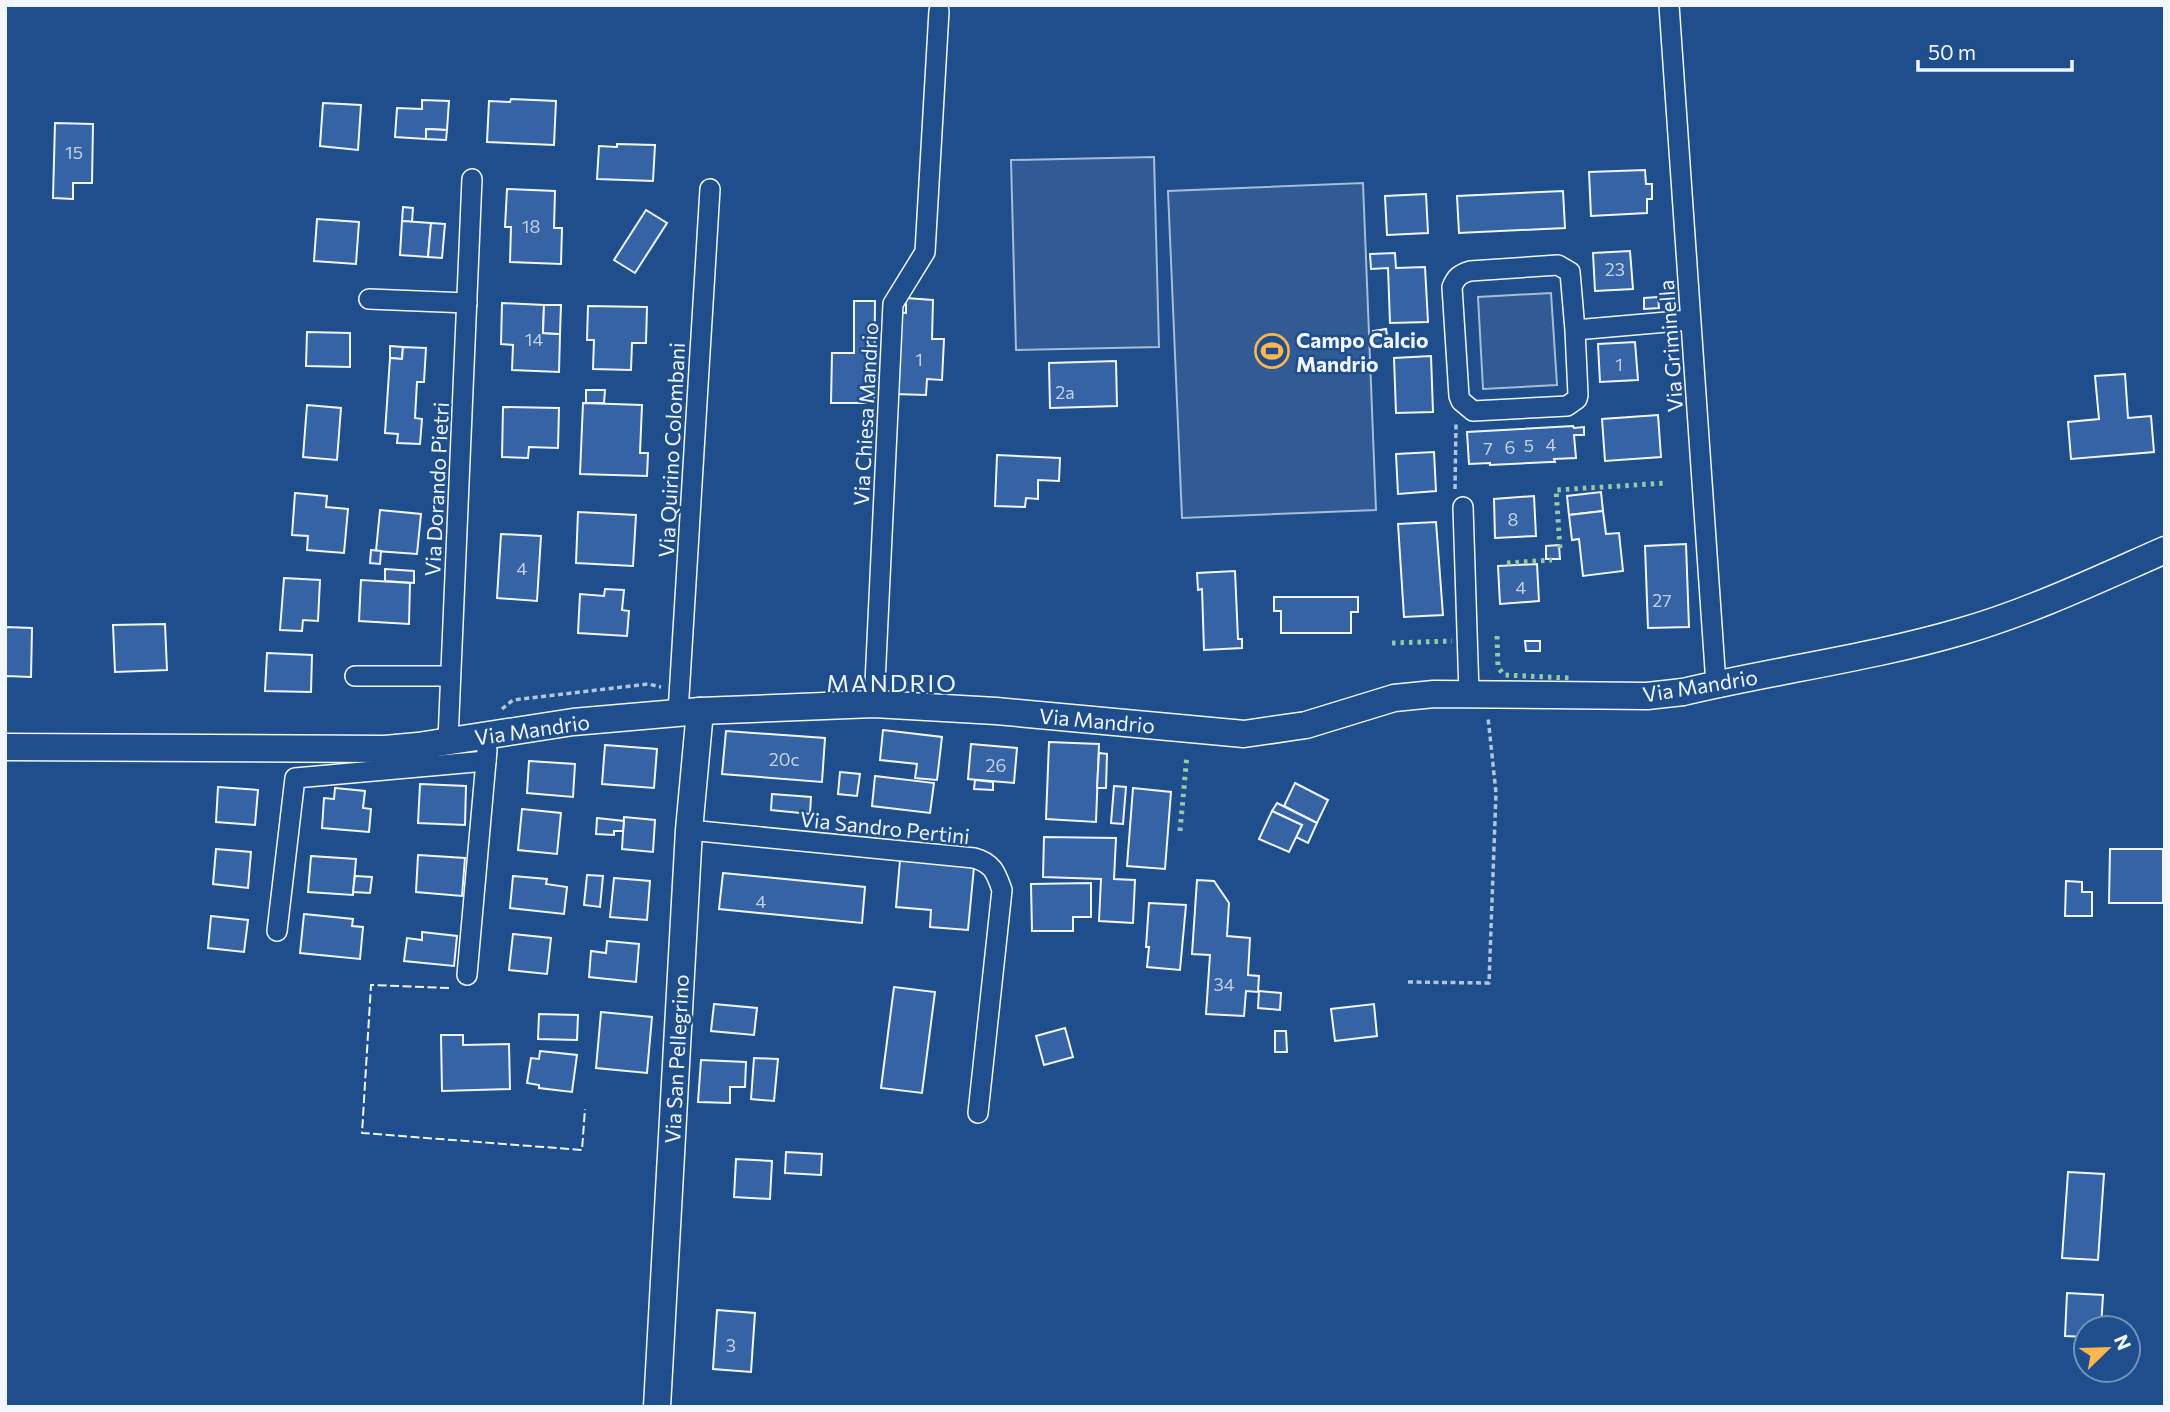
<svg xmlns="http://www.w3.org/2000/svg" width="2170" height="1412" font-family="Commissioner,sans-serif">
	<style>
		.green { fill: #305b95; stroke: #a8bbd7; stroke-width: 2 }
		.building { fill: #3563a3; stroke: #f2f6ff; stroke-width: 2 }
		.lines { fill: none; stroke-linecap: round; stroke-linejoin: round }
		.street-casing { stroke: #f2f6ff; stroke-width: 22 }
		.secondary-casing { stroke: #f2f6ff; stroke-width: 29 }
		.path { stroke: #b3c4dc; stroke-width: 3.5; stroke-dasharray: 5 3.5; stroke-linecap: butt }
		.street { stroke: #1f4e8c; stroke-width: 19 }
		.secondary { stroke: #1f4e8c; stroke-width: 26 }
		.hedge { stroke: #97c8a6; stroke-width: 5; stroke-dasharray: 3.5 5; stroke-linecap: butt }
		.fence { stroke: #f2f6ff; stroke-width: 2; stroke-dasharray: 9 3.5; stroke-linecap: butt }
		.labels { text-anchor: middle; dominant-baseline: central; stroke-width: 5; stroke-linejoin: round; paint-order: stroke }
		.number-label { font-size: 18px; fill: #c3d1e8 }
		.poi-label { font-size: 21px; font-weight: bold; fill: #f2f6ff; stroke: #1f4e8c; text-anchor: start }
		.street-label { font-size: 21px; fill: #f2f6ff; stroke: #1f4e8c }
		.quarter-label { font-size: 24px; letter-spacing: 2px; fill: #f2f6ff; stroke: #1f4e8c }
	</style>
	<rect width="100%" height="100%" fill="#1f4e8c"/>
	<g class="green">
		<path d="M 1154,157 L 1159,347 L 1016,350 L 1011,160 Z"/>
		<path d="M 1363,183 L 1376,510 L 1182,518 L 1168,191 Z"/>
		<path d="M 1551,293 L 1557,385 L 1483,389 L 1478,297 Z"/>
	</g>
	<g class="building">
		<path d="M 511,99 L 556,101 L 554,145 L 487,142 L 489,101 L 510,102 Z"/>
		<path d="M 422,100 L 449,101 L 447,130 L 426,129 L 426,139 L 395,137 L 397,108 L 422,109 Z"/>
		<path d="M 323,103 L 361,105 L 358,150 L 320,146 Z"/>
		<path d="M 55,123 L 93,124 L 92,183 L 73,183 L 73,199 L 53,198 Z"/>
		<path d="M 426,129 L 447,130 L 446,140 L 426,139 Z"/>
		<path d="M 617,144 L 655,145 L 653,181 L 597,179 L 599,146 L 617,147 Z"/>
		<path d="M 1645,170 L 1646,184 L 1652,184 L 1652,199 L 1647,199 L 1647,213 L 1591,216 L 1589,172 Z"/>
		<path d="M 507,189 L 555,191 L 554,228 L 562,228 L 561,264 L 510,262 L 511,227 L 505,227 Z"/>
		<path d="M 1563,191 L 1565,228 L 1459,233 L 1457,196 Z"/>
		<path d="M 1426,194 L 1428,233 L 1387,235 L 1385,196 Z"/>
		<path d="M 403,207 L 413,208 L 412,222 L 402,221 Z"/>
		<path d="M 646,210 L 667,223 L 635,273 L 614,260 Z"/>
		<path d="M 317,219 L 359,222 L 356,264 L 314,261 Z"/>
		<path d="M 402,221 L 431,223 L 428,257 L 400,255 Z"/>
		<path d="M 431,223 L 445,224 L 442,258 L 428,257 Z"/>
		<path d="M 1630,251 L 1633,289 L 1595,291 L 1593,253 Z"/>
		<path d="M 1395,253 L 1396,268 L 1425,267 L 1428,322 L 1390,323 L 1388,268 L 1371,269 L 1370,254 Z"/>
		<path d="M 1658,297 L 1659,308 L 1644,309 L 1644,298 Z"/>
		<path d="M 906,298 L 933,300 L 932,339 L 944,339 L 942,380 L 927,379 L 926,395 L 894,394 L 897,312 L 906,313 Z"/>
		<path d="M 854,301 L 875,301 L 874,403 L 831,403 L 832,353 L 854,353 Z"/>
		<path d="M 502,303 L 544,305 L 543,333 L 560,334 L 559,372 L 512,370 L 513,345 L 501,344 Z"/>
		<path d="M 544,305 L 561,305 L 560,334 L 543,333 Z"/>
		<path d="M 588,306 L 647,307 L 646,343 L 632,343 L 631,370 L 593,369 L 594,340 L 587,340 Z"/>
		<path d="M 1386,329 L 1388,342 L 1375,345 L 1373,331 Z"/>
		<path d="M 307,332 L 350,333 L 350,367 L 306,366 Z"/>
		<path d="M 1635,342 L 1638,380 L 1600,382 L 1598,344 Z"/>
		<path d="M 390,346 L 403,347 L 402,359 L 390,358 Z"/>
		<path d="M 403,347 L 426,348 L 424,382 L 417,382 L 415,418 L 422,419 L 420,444 L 397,443 L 398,434 L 385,433 L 390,358 L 402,359 Z"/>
		<path d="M 1431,356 L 1433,412 L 1396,413 L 1394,358 Z"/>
		<path d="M 1116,361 L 1117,406 L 1050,408 L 1049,363 Z"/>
		<path d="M 2125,374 L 2128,418 L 2151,416 L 2154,452 L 2071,459 L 2068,422 L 2099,419 L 2095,376 Z"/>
		<path d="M 586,390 L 605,390 L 604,403 L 586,403 Z"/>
		<path d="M 583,403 L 642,405 L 640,453 L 648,453 L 647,476 L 580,474 Z"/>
		<path d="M 307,405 L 341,408 L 337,460 L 303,457 Z"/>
		<path d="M 503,407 L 559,408 L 558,448 L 529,447 L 528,458 L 502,457 Z"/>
		<path d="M 1658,415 L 1661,457 L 1605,461 L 1602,419 Z"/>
		<path d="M 1573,426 L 1574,428 L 1584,427 L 1584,435 L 1574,435 L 1576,458 L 1554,459 L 1555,462 L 1550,462 L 1490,465 L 1490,463 L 1469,464 L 1467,432 Z"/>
		<path d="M 1434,452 L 1436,491 L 1398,494 L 1396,454 Z"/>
		<path d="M 997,455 L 1060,458 L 1059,481 L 1038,480 L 1038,499 L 1026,498 L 1025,507 L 995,506 Z"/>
		<path d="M 1601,492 L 1603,511 L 1569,515 L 1567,496 Z"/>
		<path d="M 295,493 L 327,496 L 326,507 L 348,509 L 344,553 L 307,550 L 308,536 L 292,535 Z"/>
		<path d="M 1534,496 L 1536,536 L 1495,538 L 1494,499 Z"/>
		<path d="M 380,510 L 421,514 L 417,554 L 376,551 Z"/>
		<path d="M 1603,511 L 1606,534 L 1619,533 L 1623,571 L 1583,576 L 1579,539 L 1572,540 L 1569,515 Z"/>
		<path d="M 578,512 L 636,515 L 633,566 L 576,563 Z"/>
		<path d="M 1436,522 L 1443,615 L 1404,617 L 1398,524 Z"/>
		<path d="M 501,534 L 541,536 L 537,601 L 497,598 Z"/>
		<path d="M 1686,544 L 1689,627 L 1648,628 L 1645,546 Z"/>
		<path d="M 1559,545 L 1560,559 L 1546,559 L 1546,546 Z"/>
		<path d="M 371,550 L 381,551 L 380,564 L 370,563 Z"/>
		<path d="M 1537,564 L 1539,601 L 1500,604 L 1498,566 Z"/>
		<path d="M 385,569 L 414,571 L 414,583 L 385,581 Z"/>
		<path d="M 1235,571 L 1238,639 L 1242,639 L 1242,648 L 1204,650 L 1202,589 L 1198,590 L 1197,573 Z"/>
		<path d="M 284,578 L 320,580 L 318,621 L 303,620 L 302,631 L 280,630 Z"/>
		<path d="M 361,580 L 410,583 L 409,624 L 359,621 Z"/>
		<path d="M 605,589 L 624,590 L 622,610 L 629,611 L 627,636 L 578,633 L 580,594 L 604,596 Z"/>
		<path d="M 1274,597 L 1358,597 L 1358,612 L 1351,612 L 1351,633 L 1281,633 L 1281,611 L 1274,611 Z"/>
		<path d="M 165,624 L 167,670 L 115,672 L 113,625 Z"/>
		<path d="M 5,627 L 32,628 L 31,677 L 6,676 L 6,696 Z"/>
		<path d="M 1525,641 L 1540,641 L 1540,651 L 1526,651 Z"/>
		<path d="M 267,653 L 312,655 L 311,692 L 265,691 Z"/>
		<path d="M 883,730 L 942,737 L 937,780 L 915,778 L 917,764 L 880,760 Z"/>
		<path d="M 726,731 L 825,738 L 822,782 L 722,774 Z"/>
		<path d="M 1049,742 L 1099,744 L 1096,822 L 1046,819 Z"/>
		<path d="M 971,744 L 1017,748 L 1014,783 L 968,779 Z"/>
		<path d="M 605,745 L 657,749 L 654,788 L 602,784 Z"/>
		<path d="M 1099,753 L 1107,754 L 1106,788 L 1097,788 Z"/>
		<path d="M 529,761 L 575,764 L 573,797 L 527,793 Z"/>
		<path d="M 840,772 L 860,774 L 857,796 L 838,794 Z"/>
		<path d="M 875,776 L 934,783 L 930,813 L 872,806 Z"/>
		<path d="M 975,780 L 993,782 L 993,790 L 974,789 Z"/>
		<path d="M 1295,783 L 1328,800 L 1317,823 L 1284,806 Z"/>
		<path d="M 420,784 L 466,786 L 465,825 L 418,823 Z"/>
		<path d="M 1114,786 L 1126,787 L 1123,824 L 1111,823 Z"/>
		<path d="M 218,787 L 258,790 L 255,825 L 216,822 Z"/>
		<path d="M 335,788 L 365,791 L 363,808 L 371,809 L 369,832 L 322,828 L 324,798 L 334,799 Z"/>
		<path d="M 1133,788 L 1171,792 L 1165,869 L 1127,866 Z"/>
		<path d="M 772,794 L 811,797 L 810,814 L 771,810 Z"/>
		<path d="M 1277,803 L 1317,823 L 1308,843 L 1296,837 L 1302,825 L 1272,811 Z"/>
		<path d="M 522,809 L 561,813 L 557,854 L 518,850 Z"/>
		<path d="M 1272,811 L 1302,825 L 1289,852 L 1259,839 Z"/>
		<path d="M 624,817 L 655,820 L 653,852 L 622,849 Z"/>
		<path d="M 597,818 L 624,821 L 623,831 L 614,831 L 614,835 L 596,834 Z"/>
		<path d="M 1044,837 L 1116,838 L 1114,879 L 1135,880 L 1133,923 L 1099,921 L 1101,879 L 1043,877 Z"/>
		<path d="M 216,849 L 251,852 L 248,888 L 213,884 Z"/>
		<path d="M 2110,849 L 2163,849 L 2163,903 L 2109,903 Z"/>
		<path d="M 418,855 L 465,858 L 462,896 L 416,892 Z"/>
		<path d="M 311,856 L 356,859 L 353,895 L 308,892 Z"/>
		<path d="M 900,860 L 974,867 L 968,930 L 930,927 L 931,910 L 896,907 Z"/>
		<path d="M 723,873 L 865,887 L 862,923 L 719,909 Z"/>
		<path d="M 587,875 L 603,876 L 600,907 L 584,905 Z"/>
		<path d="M 355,876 L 372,877 L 370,893 L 353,892 Z"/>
		<path d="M 513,876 L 547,879 L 546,884 L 567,887 L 564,914 L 510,908 Z"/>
		<path d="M 614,878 L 650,881 L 647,920 L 610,917 Z"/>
		<path d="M 1197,880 L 1214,881 L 1229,903 L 1227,936 L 1250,938 L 1248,975 L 1259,976 L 1258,992 L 1246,991 L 1244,1016 L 1206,1014 L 1210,955 L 1192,954 Z"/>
		<path d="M 2066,881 L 2082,882 L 2082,892 L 2092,892 L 2092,916 L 2065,916 Z"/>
		<path d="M 1091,883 L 1091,917 L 1073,917 L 1073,931 L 1032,931 L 1031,884 Z"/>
		<path d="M 1149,903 L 1186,905 L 1180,970 L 1147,967 L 1149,947 L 1146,947 Z"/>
		<path d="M 304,914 L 353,919 L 352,926 L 363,927 L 360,959 L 300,953 Z"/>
		<path d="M 211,916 L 248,920 L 244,952 L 208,948 Z"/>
		<path d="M 422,932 L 457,936 L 454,966 L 404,961 L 407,938 L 422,940 Z"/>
		<path d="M 513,934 L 551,938 L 547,974 L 509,970 Z"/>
		<path d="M 607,941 L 639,944 L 636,982 L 589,977 L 591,951 L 606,953 Z"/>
		<path d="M 894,987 L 935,992 L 922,1093 L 881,1088 Z"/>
		<path d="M 1259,991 L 1281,993 L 1280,1010 L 1258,1008 Z"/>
		<path d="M 714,1004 L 757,1008 L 754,1035 L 711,1031 Z"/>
		<path d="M 1374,1004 L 1377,1036 L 1335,1041 L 1331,1009 Z"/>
		<path d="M 601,1012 L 652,1017 L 647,1073 L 596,1068 Z"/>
		<path d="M 539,1014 L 578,1015 L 577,1040 L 538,1039 Z"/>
		<path d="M 1065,1028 L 1073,1057 L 1044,1065 L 1036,1036 Z"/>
		<path d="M 1275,1031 L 1286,1031 L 1287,1052 L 1275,1052 Z"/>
		<path d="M 441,1035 L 463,1035 L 463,1045 L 509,1044 L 510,1089 L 442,1091 Z"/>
		<path d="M 540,1051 L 577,1055 L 572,1092 L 539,1088 L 539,1085 L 527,1083 L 531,1058 L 539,1059 Z"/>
		<path d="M 754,1058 L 778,1059 L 774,1101 L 751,1099 Z"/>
		<path d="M 701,1060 L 746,1062 L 745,1087 L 730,1087 L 730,1103 L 698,1102 Z"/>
		<path d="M 786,1152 L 822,1154 L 821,1175 L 785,1173 Z"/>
		<path d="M 736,1159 L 772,1161 L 770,1199 L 734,1197 Z"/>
		<path d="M 2068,1172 L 2104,1174 L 2098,1260 L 2062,1258 Z"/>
		<path d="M 2067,1293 L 2103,1295 L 2101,1328 L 2086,1328 L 2086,1337 L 2065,1336 Z"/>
		<path d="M 717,1310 L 755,1313 L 751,1372 L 713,1369 Z"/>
	</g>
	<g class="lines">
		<g class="street-casing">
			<g id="street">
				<path d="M 1669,5 L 1716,684"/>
				<path d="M 369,299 L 467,303"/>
				<path d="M 1575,330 L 1578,395 L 1577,399 L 1567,406 L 1473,411 L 1461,401 L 1459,396 L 1452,287 C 1456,277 1460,274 1470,271 L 1558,265 L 1570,272 L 1575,330 L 1690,320"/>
				<path d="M 1463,507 L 1469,693"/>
				<path d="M 355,676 L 450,676"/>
				<path d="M 874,704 L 893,304 L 925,252 L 939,11"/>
				<path d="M 678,713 L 710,189"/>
				<path d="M 448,740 L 472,179"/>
				<path d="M 689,830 L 974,858 C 993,863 996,873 1002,890 L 978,1113"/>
				<path d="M 277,931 L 295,778 L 486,761"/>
				<path d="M 467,975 L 487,750"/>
			</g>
		</g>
		<g class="secondary-casing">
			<g id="secondary">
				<path d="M 5,747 L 385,749 L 418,746 L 573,722 L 700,711 L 874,704 L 996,711 L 1244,734 L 1306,725 L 1394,698 L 1434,694 L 1647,696 L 1683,692 C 1776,670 1871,658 1963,631 C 2032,611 2099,579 2165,550"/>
				<path d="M 657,1407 L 689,830 L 700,711"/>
			</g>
		</g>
		<g class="path">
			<path d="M 1455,489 L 1456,423"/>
			<path d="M 502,709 L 513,700 L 648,684 L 661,687"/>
			<path d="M 1408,982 L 1489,983 L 1496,793 L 1488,717"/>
		</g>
		<use href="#street" class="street"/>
		<use href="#secondary" class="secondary"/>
		<g class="hedge">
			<path d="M 1560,548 L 1556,490 L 1667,483"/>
			<path d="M 1507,563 L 1552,560"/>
			<path d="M 1497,636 L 1498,667 L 1504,675 L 1570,678"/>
			<path d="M 1392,643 L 1452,641"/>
			<path d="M 1180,831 L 1187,755"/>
		</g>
		<path class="fence" d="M 449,988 L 371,985 L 362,1133 L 582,1150 L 585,1109"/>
	</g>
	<defs>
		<g id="stadium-ring" transform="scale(1.75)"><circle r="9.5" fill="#1f4e8c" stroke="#ffb74d" stroke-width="1.5"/><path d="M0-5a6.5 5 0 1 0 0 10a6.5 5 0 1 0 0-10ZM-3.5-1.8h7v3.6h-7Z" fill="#ffb74d"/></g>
	</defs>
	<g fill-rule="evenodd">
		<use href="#stadium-ring" x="1272" y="351"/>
	</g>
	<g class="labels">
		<g class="number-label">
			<text x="74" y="152">15</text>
			<text x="531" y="226">18</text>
			<text x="1615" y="269">23</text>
			<text x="534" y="339">14</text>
			<text x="919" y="359">1</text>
			<text x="1619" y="364">1</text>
			<text x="1065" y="392">2a</text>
			<text x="1551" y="444">4</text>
			<text x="1529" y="445">5</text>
			<text x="1510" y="447">6</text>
			<text x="1488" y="448">7</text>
			<text x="1513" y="519">8</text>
			<text x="522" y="568">4</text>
			<text x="1521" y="587">4</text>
			<text x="1662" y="600">27</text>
			<text x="784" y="759">20c</text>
			<text x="996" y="765">26</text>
			<text x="761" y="901">4</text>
			<text x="1224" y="984">34</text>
			<text x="731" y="1345">3</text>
		</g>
		<g class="poi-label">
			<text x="1296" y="339">Campo Calcio<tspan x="1296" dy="24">Mandrio</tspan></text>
		</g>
		<g class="street-label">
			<text transform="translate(1670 346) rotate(-94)">Via Griminella</text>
			<text transform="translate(865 414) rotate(-87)">Via Chiesa Mandrio</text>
			<text transform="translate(671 450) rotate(-87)">Via Quirino Colombani</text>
			<text transform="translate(436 489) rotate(-87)">Via Dorando Pietri</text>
			<text transform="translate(1700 685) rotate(-9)">Via Mandrio</text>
			<text transform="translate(1097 720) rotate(5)">Via Mandrio</text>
			<text transform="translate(532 729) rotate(-8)">Via Mandrio</text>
			<text transform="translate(885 827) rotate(6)">Via Sandro Pertini</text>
			<text transform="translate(676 1059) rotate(-87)">Via San Pellegrino</text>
		</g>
		<g class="quarter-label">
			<text x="892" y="682">MANDRIO</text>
		</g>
	</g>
	<rect width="2170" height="1412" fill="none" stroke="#f2f6ff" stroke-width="14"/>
	<g transform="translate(2107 1349) rotate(67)"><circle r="33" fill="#1f4e8c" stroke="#7391ba" stroke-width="2"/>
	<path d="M0-5L12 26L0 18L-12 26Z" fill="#ffb74d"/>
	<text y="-10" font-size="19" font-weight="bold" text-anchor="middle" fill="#f2f6ff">N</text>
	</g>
	<path d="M1918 60v10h154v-10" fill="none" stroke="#f2f6ff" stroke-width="3.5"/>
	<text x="1928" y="60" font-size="21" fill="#f2f6ff" stroke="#1f4e8c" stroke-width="5" paint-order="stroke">50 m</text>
</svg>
